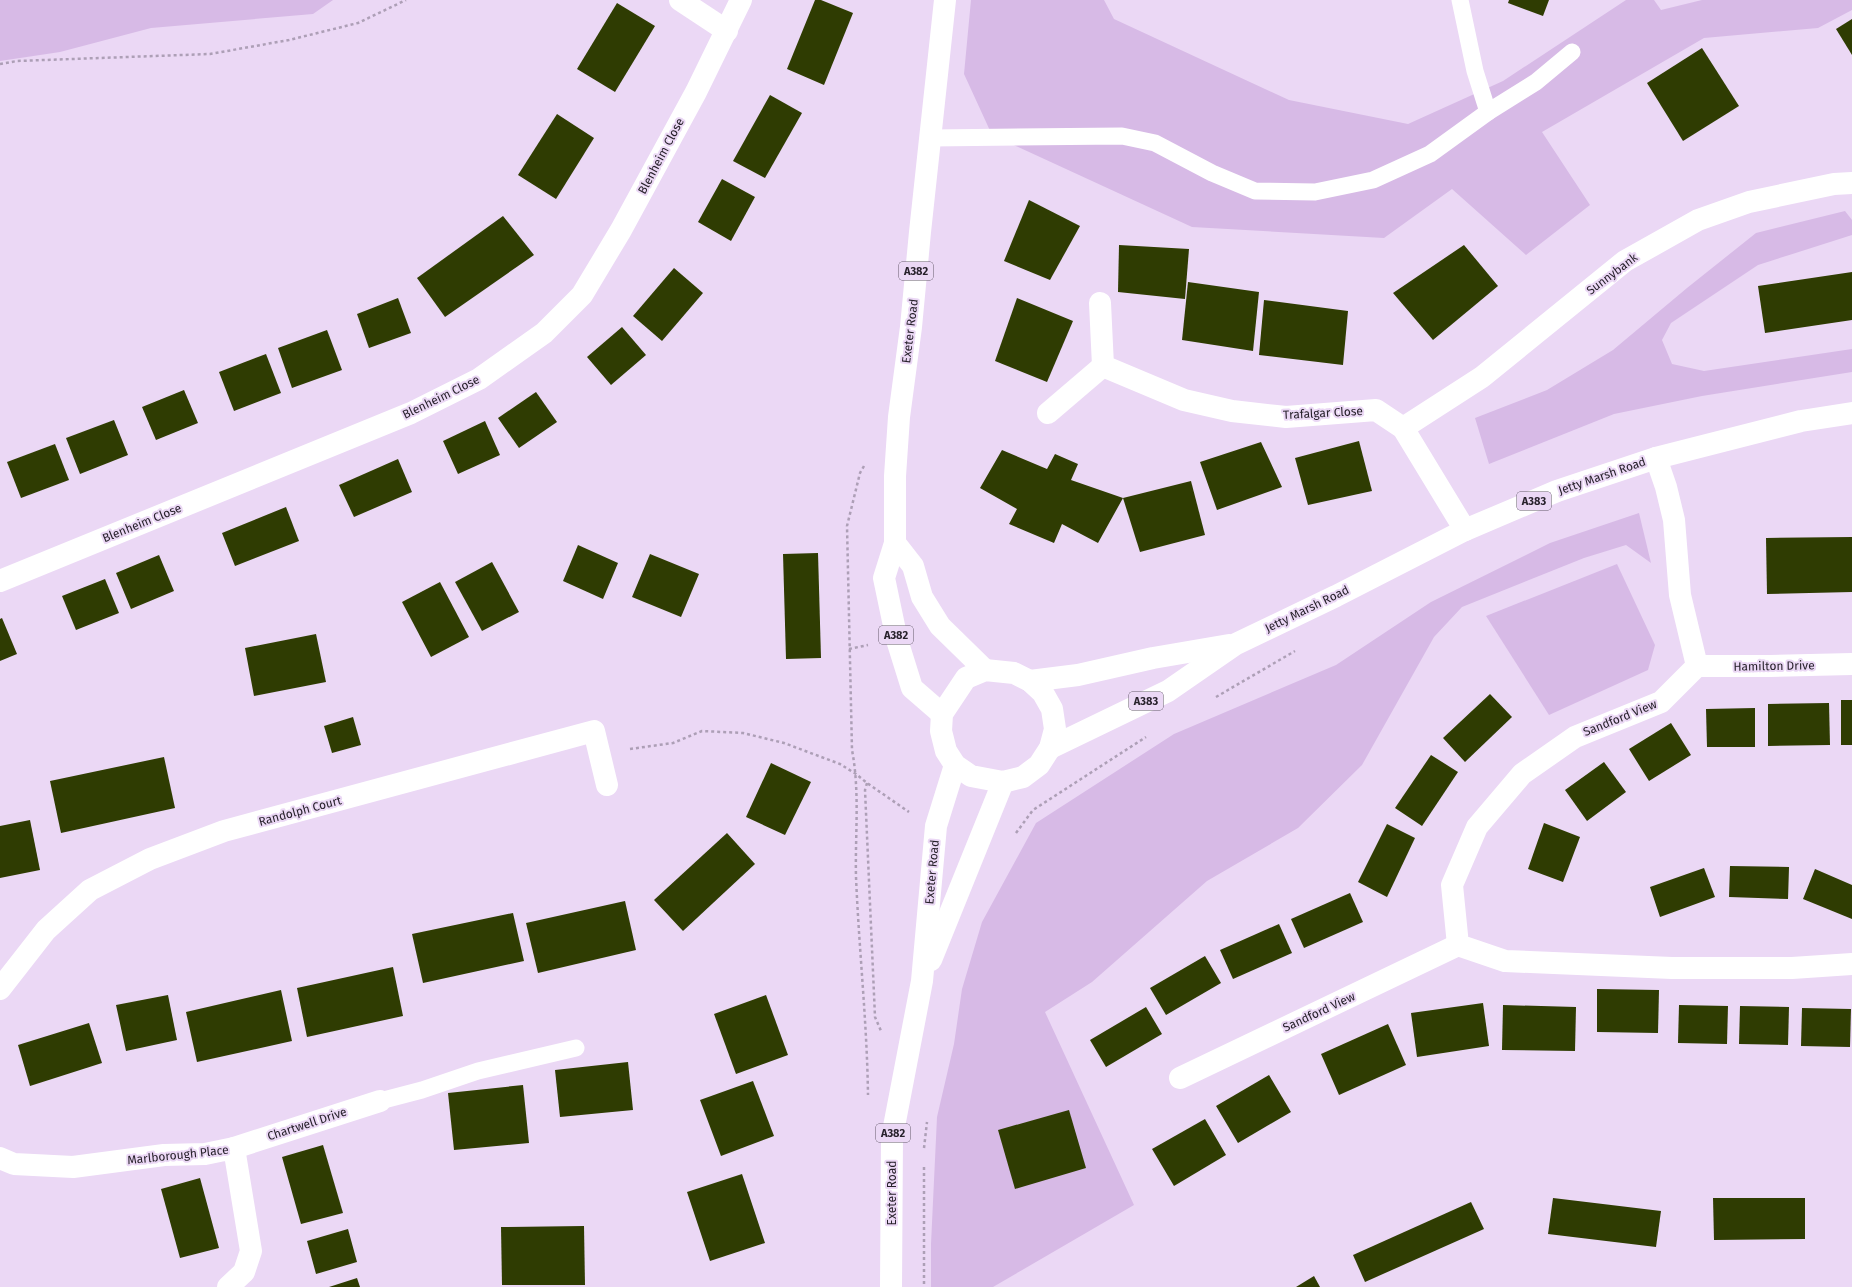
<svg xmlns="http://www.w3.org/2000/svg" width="1852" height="1287" font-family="'Fira Sans',sans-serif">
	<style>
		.green { fill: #d7bae6 }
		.building { fill: #2f3c02 }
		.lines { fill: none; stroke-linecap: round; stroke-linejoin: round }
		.path { stroke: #ad9fb6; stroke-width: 2.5; stroke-dasharray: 3 3; stroke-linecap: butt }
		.lane { stroke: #fff; stroke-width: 17 }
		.street { stroke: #fff; stroke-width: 22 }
		.primary { stroke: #fff; stroke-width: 22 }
		.labels { text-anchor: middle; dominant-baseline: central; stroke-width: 4; stroke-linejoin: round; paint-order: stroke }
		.shield { fill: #ebd8f5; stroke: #625868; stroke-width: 1 }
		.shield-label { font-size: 11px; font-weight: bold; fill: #27212b }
		.street-label { font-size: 12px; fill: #27212b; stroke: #ebd8f5 }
	</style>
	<rect width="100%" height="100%" fill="#ebd8f5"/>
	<g class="green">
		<path d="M 0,0 L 333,0 L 313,14 L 151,28 L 60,52 L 0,61 Z"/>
		<path d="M 971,0 L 1104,0 L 1114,19 L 1289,100 L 1408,124 L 1503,81 L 1626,0 L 1654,0 L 1661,10 L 1702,0 L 1852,0 L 1852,10 L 1818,28 L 1704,38 L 1542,132 L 1590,205 L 1526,255 L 1452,189 L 1384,238 L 1192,227 L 992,135 L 964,74 Z"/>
		<path d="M 1845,211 L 1852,220 L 1852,235 L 1758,265 L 1671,323 L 1662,340 L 1672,364 L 1704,371 L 1852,349 L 1852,372 L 1702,396 L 1614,414 L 1489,464 L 1475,418 L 1547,390 L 1613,350 L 1687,288 L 1756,233 Z"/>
		<path d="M 1639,513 L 1651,563 L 1626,545 L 1584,558 L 1462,607 L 1434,637 L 1362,765 L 1298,828 L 1207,881 L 1092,982 L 1045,1012 L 1134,1205 L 993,1287 L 931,1287 L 931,1244 L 937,1117 L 954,1044 L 962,989 L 982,922 L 1036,823 L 1174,734 L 1336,665 L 1431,602 L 1550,543 Z"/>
		<path d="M 1617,564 L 1655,645 L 1648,670 L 1549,715 L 1486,616 Z"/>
	</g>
	<g class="building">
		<path d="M 815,0 L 821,0 L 853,13 L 824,85 L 787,69 Z"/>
		<path d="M 1509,0 L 1549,0 L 1543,16 L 1508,3 Z"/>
		<path d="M 617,3 L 655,26 L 615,92 L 577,69 Z"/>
		<path d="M 1852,19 L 1852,55 L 1836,29 Z"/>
		<path d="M 1702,48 L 1739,106 L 1683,141 L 1647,83 Z"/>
		<path d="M 770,95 L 802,113 L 765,178 L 733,161 Z"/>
		<path d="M 557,114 L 594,138 L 556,199 L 518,175 Z"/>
		<path d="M 722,179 L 755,197 L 731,241 L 698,222 Z"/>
		<path d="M 1029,200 L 1080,226 L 1050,280 L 1004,261 Z"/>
		<path d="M 503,216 L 534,255 L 445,317 L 417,278 Z"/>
		<path d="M 1119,245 L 1189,249 L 1185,299 L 1118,292 Z"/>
		<path d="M 1464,245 L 1498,286 L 1433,340 L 1393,293 Z"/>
		<path d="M 674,268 L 703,293 L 662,341 L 633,316 Z"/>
		<path d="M 1852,272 L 1852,320 L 1765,333 L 1758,286 Z"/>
		<path d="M 1188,282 L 1259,292 L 1253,351 L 1182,340 Z"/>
		<path d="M 398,298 L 411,333 L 369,348 L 357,314 Z"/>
		<path d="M 1017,298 L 1073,321 L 1047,382 L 995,361 Z"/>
		<path d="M 1264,300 L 1348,311 L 1343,365 L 1259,355 Z"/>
		<path d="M 622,327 L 646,355 L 611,385 L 587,357 Z"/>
		<path d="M 327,330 L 342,370 L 292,388 L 278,348 Z"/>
		<path d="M 266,354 L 281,393 L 234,411 L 219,372 Z"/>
		<path d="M 184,390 L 198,423 L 156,440 L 142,407 Z"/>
		<path d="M 536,392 L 557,422 L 519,448 L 498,418 Z"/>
		<path d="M 114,420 L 128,455 L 80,474 L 66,438 Z"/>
		<path d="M 485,421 L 500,455 L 458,474 L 443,441 Z"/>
		<path d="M 1359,441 L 1372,491 L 1308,505 L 1295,458 Z"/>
		<path d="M 1261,442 L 1282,487 L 1217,510 L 1200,462 Z"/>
		<path d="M 55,444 L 69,480 L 21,498 L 7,462 Z"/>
		<path d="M 1002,450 L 1047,469 L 1055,454 L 1078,464 L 1071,480 L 1123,498 L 1098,543 L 1062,524 L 1054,543 L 1009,524 L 1017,509 L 980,488 Z"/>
		<path d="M 398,459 L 412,492 L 354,517 L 339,485 Z"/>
		<path d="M 1191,481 L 1205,535 L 1140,552 L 1123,498 Z"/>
		<path d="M 286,507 L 299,541 L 235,566 L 222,533 Z"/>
		<path d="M 1852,537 L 1852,592 L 1767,594 L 1766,538 Z"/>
		<path d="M 578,545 L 618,563 L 603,599 L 563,581 Z"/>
		<path d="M 818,553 L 821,658 L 786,659 L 783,554 Z"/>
		<path d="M 650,554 L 699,574 L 681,617 L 632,597 Z"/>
		<path d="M 159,555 L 174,591 L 131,609 L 116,573 Z"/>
		<path d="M 492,562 L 519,612 L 482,631 L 455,582 Z"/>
		<path d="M 105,579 L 119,613 L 76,630 L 62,596 Z"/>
		<path d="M 440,582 L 469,637 L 431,657 L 402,602 Z"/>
		<path d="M 2,618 L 17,654 L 0,661 L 0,619 Z"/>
		<path d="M 316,634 L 326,682 L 254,696 L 245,648 Z"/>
		<path d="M 1490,694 L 1512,717 L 1465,762 L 1443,738 Z"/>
		<rect x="1841" y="700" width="11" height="45"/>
		<path d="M 1829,703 L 1830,745 L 1768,746 L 1768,704 Z"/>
		<path d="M 1755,708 L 1755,747 L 1707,747 L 1706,709 Z"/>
		<path d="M 353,717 L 361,745 L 332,753 L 324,726 Z"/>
		<path d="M 1671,723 L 1691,755 L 1649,781 L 1629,749 Z"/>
		<path d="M 1431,755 L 1458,772 L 1422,826 L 1395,808 Z"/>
		<path d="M 164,757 L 175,808 L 61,833 L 50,781 Z"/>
		<path d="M 1604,762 L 1626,792 L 1587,821 L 1565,790 Z"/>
		<path d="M 771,763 L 811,782 L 785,835 L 746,817 Z"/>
		<path d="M 30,820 L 40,870 L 0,878 L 0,826 Z"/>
		<path d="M 1544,823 L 1580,837 L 1563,882 L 1528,869 Z"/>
		<path d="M 1387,824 L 1415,838 L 1387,897 L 1358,882 Z"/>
		<path d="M 727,833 L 755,864 L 683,931 L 654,900 Z"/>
		<path d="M 1730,866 L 1789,867 L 1788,899 L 1729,897 Z"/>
		<path d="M 1704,868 L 1715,897 L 1660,917 L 1650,887 Z"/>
		<path d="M 1815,869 L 1852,885 L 1852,919 L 1803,899 Z"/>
		<path d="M 1350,893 L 1363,922 L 1304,948 L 1291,919 Z"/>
		<path d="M 625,901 L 636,950 L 538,973 L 526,923 Z"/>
		<path d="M 513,913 L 524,961 L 423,983 L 412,934 Z"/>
		<path d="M 1279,924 L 1292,953 L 1233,979 L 1220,950 Z"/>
		<path d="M 1205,956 L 1221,983 L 1166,1015 L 1150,988 Z"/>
		<path d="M 393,967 L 403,1016 L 307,1037 L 297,988 Z"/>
		<path d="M 1597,989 L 1659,990 L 1658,1033 L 1597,1032 Z"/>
		<path d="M 281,990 L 292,1041 L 197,1062 L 186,1012 Z"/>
		<path d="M 168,995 L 177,1040 L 126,1051 L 116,1005 Z"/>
		<path d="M 766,995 L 788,1055 L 736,1074 L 714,1014 Z"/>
		<path d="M 1483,1003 L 1489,1046 L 1417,1057 L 1411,1013 Z"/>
		<path d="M 1503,1005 L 1576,1007 L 1575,1051 L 1502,1050 Z"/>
		<path d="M 1679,1005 L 1728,1006 L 1727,1044 L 1678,1043 Z"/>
		<path d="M 1740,1006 L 1789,1007 L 1788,1045 L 1739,1044 Z"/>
		<path d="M 1146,1007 L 1162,1034 L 1106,1067 L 1090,1040 Z"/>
		<path d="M 1802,1008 L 1851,1009 L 1850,1047 L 1801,1046 Z"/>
		<path d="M 89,1023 L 102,1063 L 30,1086 L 18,1045 Z"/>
		<path d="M 1388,1024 L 1406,1065 L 1339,1095 L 1321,1054 Z"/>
		<path d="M 628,1062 L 633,1110 L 560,1117 L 555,1070 Z"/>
		<path d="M 1269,1075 L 1291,1112 L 1238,1143 L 1216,1106 Z"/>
		<path d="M 753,1081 L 774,1136 L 721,1156 L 700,1100 Z"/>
		<path d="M 523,1085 L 529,1143 L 454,1150 L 448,1093 Z"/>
		<path d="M 1069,1110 L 1086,1168 L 1015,1189 L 998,1130 Z"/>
		<path d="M 1205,1119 L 1226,1155 L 1174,1186 L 1152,1149 Z"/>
		<path d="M 323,1145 L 343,1213 L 301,1224 L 282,1157 Z"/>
		<path d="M 742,1174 L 765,1243 L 710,1261 L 687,1192 Z"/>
		<path d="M 200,1178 L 219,1248 L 180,1258 L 161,1189 Z"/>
		<path d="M 1553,1198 L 1661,1211 L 1656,1247 L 1548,1234 Z"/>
		<path d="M 1713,1198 L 1805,1198 L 1805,1239 L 1714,1240 Z"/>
		<path d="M 1471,1202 L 1484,1229 L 1365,1282 L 1353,1255 Z"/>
		<path d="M 584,1226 L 585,1285 L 502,1285 L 501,1227 Z"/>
		<path d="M 348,1229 L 357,1262 L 316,1274 L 307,1241 Z"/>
		<path d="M 1314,1276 L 1320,1287 L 1296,1287 Z"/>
		<path d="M 357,1278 L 360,1287 L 329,1287 Z"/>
	</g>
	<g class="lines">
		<g class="path">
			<path d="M 0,64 L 17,61 L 210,54 L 289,40 L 358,23 L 406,0"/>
			<path d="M 864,466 L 860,473 L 847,526 L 852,750 C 860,792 855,835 856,877 C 859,950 867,1022 868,1095"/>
			<path d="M 849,649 L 868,645"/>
			<path d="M 1216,697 L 1295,651"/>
			<path d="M 630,749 L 673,743 L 702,731 L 743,733 L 784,743 L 840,764 L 856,774 L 867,783 L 909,812"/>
			<path d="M 867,783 L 865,790 L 875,1017 L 881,1031"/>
			<path d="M 1016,833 L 1033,810 L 1146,737"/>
			<path d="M 924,1148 L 927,1122"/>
			<path d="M 924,1167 L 924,1287"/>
		</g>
		<g class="lane">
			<path d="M 1488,112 L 1536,82 L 1572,52"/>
			<path d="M 931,138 L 1122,136 L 1155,143 L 1212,173 L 1255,191 L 1315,192 L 1373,180 L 1430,154 L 1488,112 L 1475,71 L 1460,0"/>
			<path d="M 380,1101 L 422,1090 L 478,1071 L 576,1048"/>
		</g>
		<g class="street">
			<path d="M 680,0 L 727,31"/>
			<path d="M 1100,303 L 1103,366 L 1184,400 L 1232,411 L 1286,417 L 1376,410 L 1403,428 L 1465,530"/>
			<path d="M 1048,413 L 1103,366"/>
			<path d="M 1403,428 L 1482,377 L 1625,261 L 1698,220 L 1749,202 L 1834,184 L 1852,183"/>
			<path d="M 1656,458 L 1666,487 L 1674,520 L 1680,595 L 1697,666"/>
			<path d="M 0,581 L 411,413 L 479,379 L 544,333 L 582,295 L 621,230 L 696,92 L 741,0"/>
			<path d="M 1697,666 L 1661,702 L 1575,737 L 1522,774 L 1477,827 L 1452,885 L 1458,945 L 1505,961 L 1672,968 L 1792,968 L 1852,964"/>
			<path d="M 1697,666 L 1770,666 L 1852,664"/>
			<path d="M 0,989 L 46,930 L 90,890 L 150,859 L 224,831 L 594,731 L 607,785"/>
			<path d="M 1180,1078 L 1458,945"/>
			<path d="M 234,1148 L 380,1101"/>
			<path d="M 0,1158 L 14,1164 L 73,1167 L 164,1155 L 205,1154 L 234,1148 L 251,1251 L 244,1272 L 228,1287"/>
		</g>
		<g class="primary">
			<path d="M 895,543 L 913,566 L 922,597 L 940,626 L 985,670"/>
			<path d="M 985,670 L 1014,673 L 1030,681 L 1043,693 L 1052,709 L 1055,729 L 1050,748 L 1039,765 L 1023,777 L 1003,782 L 971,776 L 955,765 L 946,751 L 941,731 L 942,714 L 966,678 Z"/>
			<path d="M 1030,681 L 1078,675 L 1153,658 L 1229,645"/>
			<path d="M 942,714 L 912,688 L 897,640 L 884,578 L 895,543 L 895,476 L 899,417 L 911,327 L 920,232 L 945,0"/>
			<path d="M 1050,748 L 1168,691 L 1236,644 L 1336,596 L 1465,530 L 1557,491 L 1656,458 L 1801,421 L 1852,413"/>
			<path d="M 931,960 L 1003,782"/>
			<path d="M 891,1287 L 892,1137 L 922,981 L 936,826 L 955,765"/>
		</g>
	</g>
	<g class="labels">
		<g class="shield">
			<rect x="899" y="262" width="34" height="18" rx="3"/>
			<rect x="1517" y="492" width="34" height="18" rx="3"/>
			<rect x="879" y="626" width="34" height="18" rx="3"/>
			<rect x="1129" y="692" width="34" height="18" rx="3"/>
			<rect x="876" y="1124" width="34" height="18" rx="3"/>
		</g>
		<g class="shield-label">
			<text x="916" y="271">A382</text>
			<text x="1534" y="501">A383</text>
			<text x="896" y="635">A382</text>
			<text x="1146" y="701">A383</text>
			<text x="893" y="1133">A382</text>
		</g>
		<g class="street-label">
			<text transform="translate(661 156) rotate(-62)">Blenheim Close</text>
			<text transform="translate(1612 274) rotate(-37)">Sunnybank</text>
			<text transform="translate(910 331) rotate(-83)">Exeter Road</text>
			<text transform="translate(441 397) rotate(-26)">Blenheim Close</text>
			<text transform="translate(1323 413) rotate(-3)">Trafalgar Close</text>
			<text transform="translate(1602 476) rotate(-19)">Jetty Marsh Road</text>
			<text transform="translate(142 523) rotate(-22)">Blenheim Close</text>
			<text transform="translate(1307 609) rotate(-26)">Jetty Marsh Road</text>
			<text transform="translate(1774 666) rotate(-1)">Hamilton Drive</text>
			<text transform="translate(1620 718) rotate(-22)">Sandford View</text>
			<text transform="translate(300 811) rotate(-15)">Randolph Court</text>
			<text transform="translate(932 872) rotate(-85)">Exeter Road</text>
			<text transform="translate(1319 1012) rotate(-25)">Sandford View</text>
			<text transform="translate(307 1124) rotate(-18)">Chartwell Drive</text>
			<text transform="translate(178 1155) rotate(-6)">Marlborough Place</text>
			<text transform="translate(892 1193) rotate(-90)">Exeter Road</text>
		</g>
	</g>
</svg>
